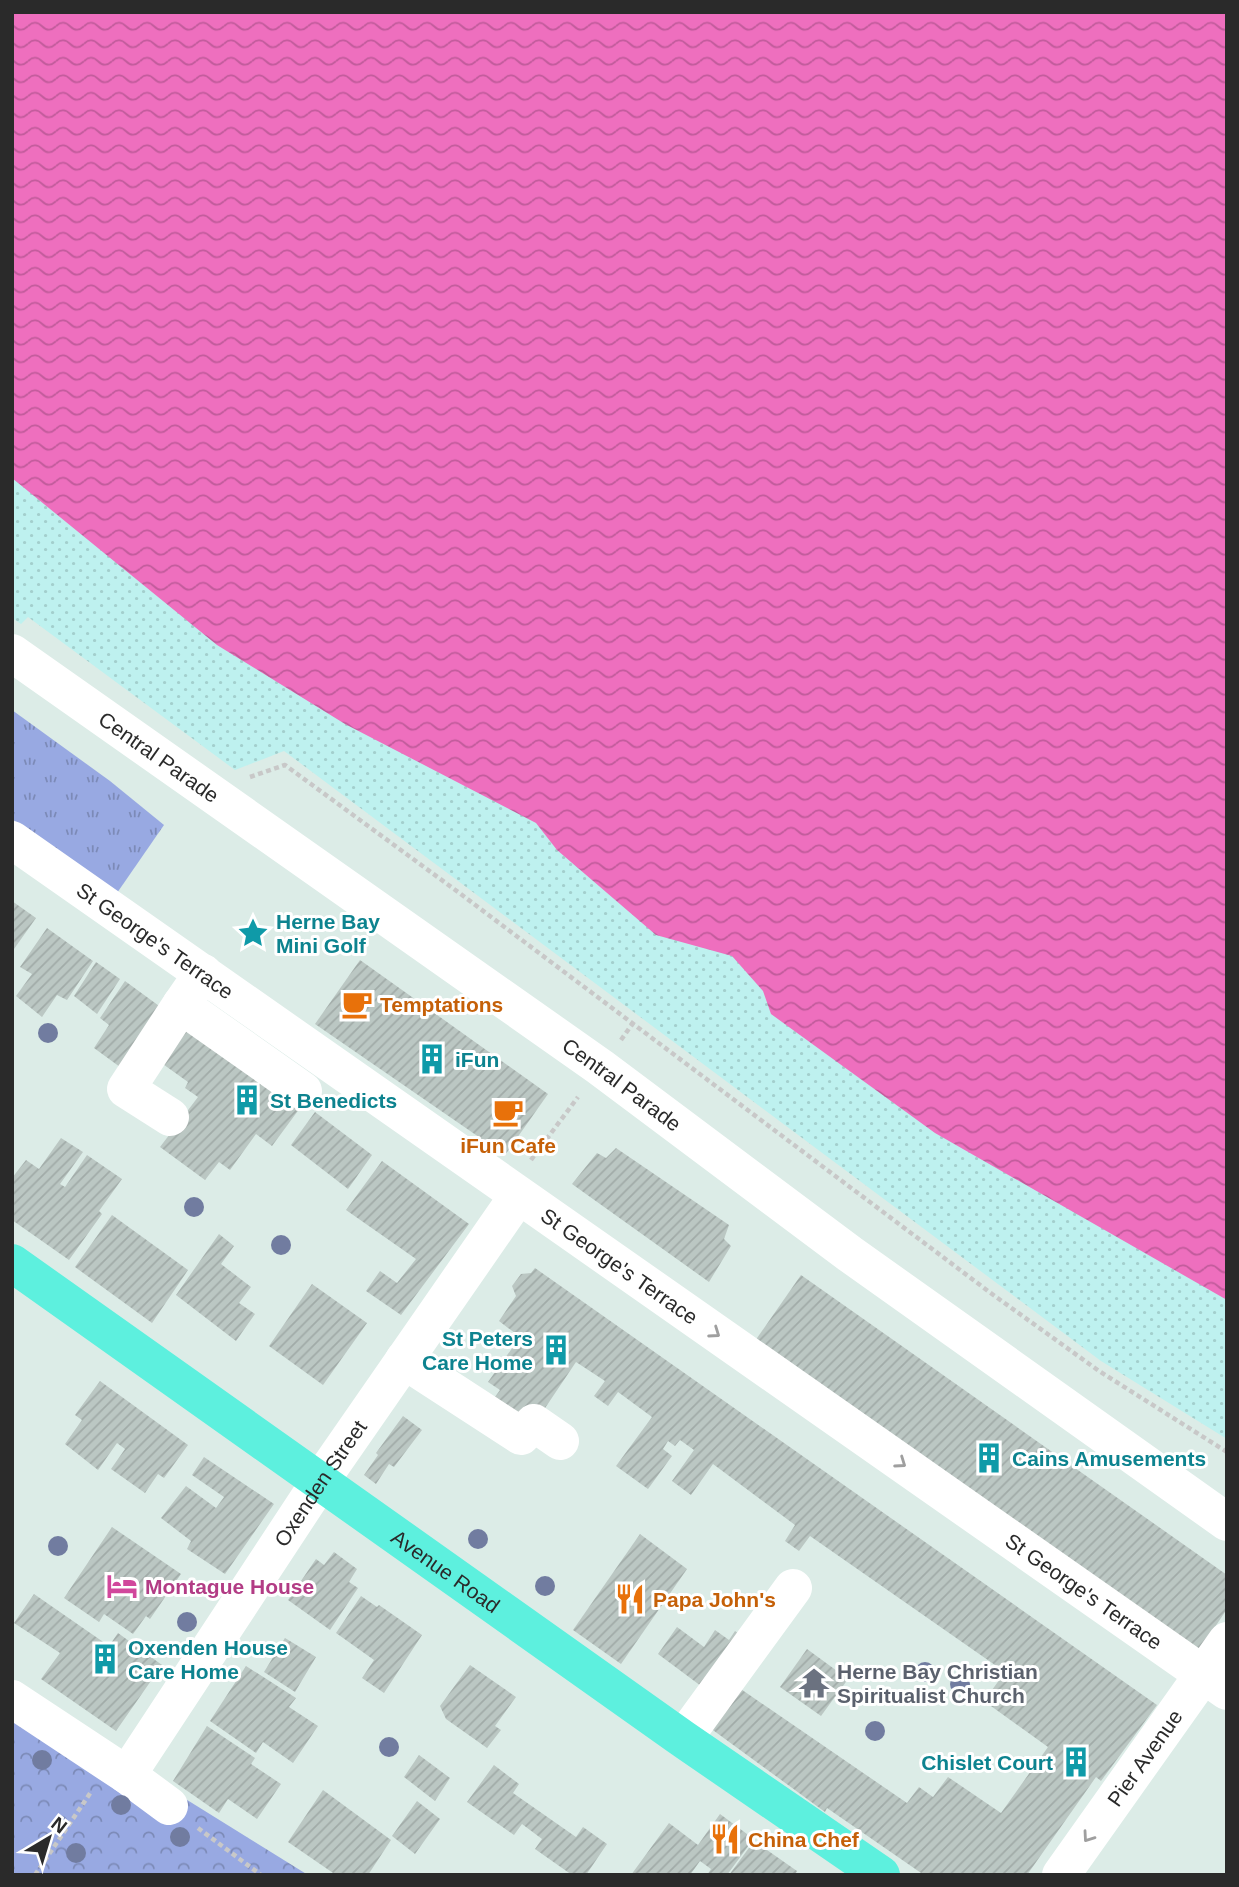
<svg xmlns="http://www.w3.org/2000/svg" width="1239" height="1887" font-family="Arial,sans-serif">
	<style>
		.grass { fill: url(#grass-tufts) }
		.sand { fill: url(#sand-dots) }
		.park { fill: url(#park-crowns) }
		.water { fill: url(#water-waves) }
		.building { fill: url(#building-hatch) }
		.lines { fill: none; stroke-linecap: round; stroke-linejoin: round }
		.path { stroke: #c8c8c8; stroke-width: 4.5; stroke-dasharray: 5 3.5; stroke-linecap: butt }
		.minor { stroke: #fff; stroke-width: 38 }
		.major { stroke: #5df0de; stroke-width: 38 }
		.tree { fill: #717ca0 }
		.oneway { stroke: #9f9f9f }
		.labels { text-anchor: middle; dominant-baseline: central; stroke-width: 6; stroke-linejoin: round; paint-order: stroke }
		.street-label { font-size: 21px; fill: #2a2a2a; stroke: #fff }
		.culture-label { font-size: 21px; font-weight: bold; fill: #0d838f; stroke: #fff; text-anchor: start }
		.food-label { font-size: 21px; font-weight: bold; fill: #c56008; stroke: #fff; text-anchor: start }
		.hotel-label { font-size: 21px; font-weight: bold; fill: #b23c85; stroke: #fff; text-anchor: start }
		.worship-label { font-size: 21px; font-weight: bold; fill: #5b616d; stroke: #fff; text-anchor: start }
	</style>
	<defs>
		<pattern id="grass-tufts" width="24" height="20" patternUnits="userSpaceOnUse" patternTransform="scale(1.75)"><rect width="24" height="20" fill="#98a9e2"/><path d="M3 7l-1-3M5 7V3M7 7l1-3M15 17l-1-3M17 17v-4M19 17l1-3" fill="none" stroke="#7c8ab7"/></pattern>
		<pattern id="sand-dots" width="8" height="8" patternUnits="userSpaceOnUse" patternTransform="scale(1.75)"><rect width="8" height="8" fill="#bef1ef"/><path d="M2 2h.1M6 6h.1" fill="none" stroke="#a3cfcd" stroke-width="1.8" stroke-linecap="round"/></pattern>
		<pattern id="park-crowns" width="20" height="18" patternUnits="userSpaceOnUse" patternTransform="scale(1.75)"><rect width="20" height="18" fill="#98a9e2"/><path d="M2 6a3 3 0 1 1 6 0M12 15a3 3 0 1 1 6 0" fill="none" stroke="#7c8ab7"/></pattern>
		<pattern id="water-waves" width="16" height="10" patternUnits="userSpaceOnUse" patternTransform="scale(1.75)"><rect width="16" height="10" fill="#ee6fbe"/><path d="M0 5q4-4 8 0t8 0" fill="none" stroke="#c15b9b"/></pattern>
		<pattern id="building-hatch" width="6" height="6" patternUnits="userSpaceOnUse" patternTransform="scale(1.75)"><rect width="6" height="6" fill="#bbc7c3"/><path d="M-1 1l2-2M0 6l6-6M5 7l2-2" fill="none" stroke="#a1aba8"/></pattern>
	</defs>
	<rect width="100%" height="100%" fill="#dcece7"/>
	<path class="grass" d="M 12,710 L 110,781 L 164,825 L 117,893 L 12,819 Z"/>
	<path class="sand" d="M 12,366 L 1227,1251 L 1227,1439 L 1101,1361 L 284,751 L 235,770 L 28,617 L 21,624 L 12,618 Z"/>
	<path class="park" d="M 12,1711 L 184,1798 L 308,1875 L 12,1875 Z"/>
	<path class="water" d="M 12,12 L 1227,12 L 1227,1300 L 935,1133 L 771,1014 L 763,991 L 732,956 L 656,935 L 557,850 L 536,823 L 345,724 L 217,645 L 12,478 Z"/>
	<g class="building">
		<path d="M 12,901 L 36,918 L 14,949 L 12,948 Z"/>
		<path d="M 47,928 L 93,961 L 67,1000 L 57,995 L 42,1017 L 16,996 L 32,974 L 20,967 Z"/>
		<path d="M 360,960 L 548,1094 L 505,1155 L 315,1024 Z"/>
		<path d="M 96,962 L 120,979 L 97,1014 L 74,996 Z"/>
		<path d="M 125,981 L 166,1011 L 120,1067 L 94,1048 L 109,1025 L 100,1018 Z"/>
		<path d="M 182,1016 L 303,1104 L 272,1146 L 256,1134 L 230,1170 L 219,1162 L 205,1180 L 160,1147 L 198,1097 L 185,1088 L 188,1082 L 153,1057 Z"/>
		<path d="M 315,1112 L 372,1155 L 348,1189 L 291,1145 Z"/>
		<path d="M 61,1138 L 83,1152 L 60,1184 L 65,1187 L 87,1155 L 122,1179 L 99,1211 L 102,1214 L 69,1260 L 12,1220 L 12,1178 L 26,1160 L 39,1169 Z"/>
		<path d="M 616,1148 L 729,1225 L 724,1239 L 731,1246 L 709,1282 L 572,1184 L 597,1153 L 606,1158 Z"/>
		<path d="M 382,1161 L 469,1224 L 401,1315 L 366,1291 L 380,1271 L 397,1283 L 416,1259 L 346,1210 Z"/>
		<path d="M 112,1215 L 188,1270 L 152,1323 L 75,1267 Z"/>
		<path d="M 219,1234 L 234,1246 L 221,1264 L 251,1287 L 239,1303 L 255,1314 L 236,1341 L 176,1295 Z"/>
		<path d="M 535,1268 L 1157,1705 L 1101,1781 L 1096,1777 L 1027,1875 L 924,1875 L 827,1808 L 825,1812 L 706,1725 L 735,1685 L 907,1803 L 919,1787 L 933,1797 L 948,1777 L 1001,1813 L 1048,1747 L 984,1701 L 1005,1672 L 810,1536 L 799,1551 L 785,1541 L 795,1525 L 713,1464 L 691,1495 L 672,1481 L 694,1450 L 680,1440 L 675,1446 L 668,1441 L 663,1449 L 672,1456 L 648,1489 L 616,1466 L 652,1417 L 618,1392 L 608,1406 L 594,1396 L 605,1381 L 576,1362 L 539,1417 L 516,1418 L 492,1401 L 500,1390 L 488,1382 L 520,1337 L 499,1321 L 516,1296 L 512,1286 L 521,1274 L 531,1273 Z"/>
		<path d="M 801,1275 L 1227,1575 L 1227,1609 L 1195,1657 L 755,1341 Z"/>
		<path d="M 312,1284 L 367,1323 L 323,1385 L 269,1346 Z"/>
		<path d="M 100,1381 L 188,1445 L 164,1478 L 158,1474 L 145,1493 L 111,1469 L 125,1449 L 117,1443 L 98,1470 L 65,1444 L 82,1420 L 75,1415 Z"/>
		<path d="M 403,1416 L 422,1430 L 394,1467 L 389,1464 L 376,1484 L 364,1475 L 378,1455 L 376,1453 Z"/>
		<path d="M 204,1457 L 274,1504 L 225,1574 L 187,1549 L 191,1541 L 161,1518 L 186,1486 L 216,1508 L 224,1497 L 192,1475 Z"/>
		<path d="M 112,1527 L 181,1574 L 150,1619 L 146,1616 L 133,1634 L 104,1614 L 99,1622 L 64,1598 Z"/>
		<path d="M 640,1534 L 687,1569 L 621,1664 L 573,1630 Z"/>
		<path d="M 334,1552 L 357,1569 L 349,1582 L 358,1588 L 330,1630 L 288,1600 L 316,1559 L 324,1565 Z"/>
		<path d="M 34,1594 L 109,1646 L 118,1633 L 162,1665 L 116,1731 L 41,1679 L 60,1653 L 14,1623 Z"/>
		<path d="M 361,1596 L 377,1607 L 379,1605 L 422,1635 L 384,1693 L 362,1678 L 374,1660 L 336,1633 Z"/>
		<path d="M 677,1627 L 704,1647 L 715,1630 L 729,1640 L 735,1631 L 749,1641 L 701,1686 L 658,1654 Z"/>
		<path d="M 285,1638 L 316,1657 L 295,1692 L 264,1672 Z"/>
		<path d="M 807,1649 L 848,1679 L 821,1716 L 780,1687 Z"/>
		<path d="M 470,1665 L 516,1697 L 495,1726 L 501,1730 L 487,1748 L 446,1719 L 440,1706 Z"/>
		<path d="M 246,1666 L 296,1698 L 289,1707 L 318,1726 L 293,1763 L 263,1742 L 256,1753 L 210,1721 Z"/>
		<path d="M 207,1726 L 255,1758 L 251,1764 L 281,1784 L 257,1819 L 228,1799 L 219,1813 L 173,1781 Z"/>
		<path d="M 419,1755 L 450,1778 L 435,1801 L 404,1777 Z"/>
		<path d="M 494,1765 L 519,1784 L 513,1793 L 576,1837 L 583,1827 L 607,1844 L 586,1875 L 572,1875 L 535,1849 L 542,1839 L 522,1824 L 514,1835 L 467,1802 Z"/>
		<path d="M 323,1790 L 391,1840 L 368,1875 L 336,1875 L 288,1842 Z"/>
		<path d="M 417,1801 L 440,1819 L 415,1854 L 392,1836 Z"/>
		<path d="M 720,1814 L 747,1834 L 749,1845 L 727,1875 L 707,1875 L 711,1869 L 700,1861 L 690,1875 L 631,1875 L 669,1823 L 698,1845 Z"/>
		<path d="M 754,1841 L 797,1871 L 795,1875 L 729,1875 Z"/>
	</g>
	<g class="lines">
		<g class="path">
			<path d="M 250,777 L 285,765 L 458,892 L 992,1294 L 1099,1371 L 1227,1452"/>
			<path d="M 621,1040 L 633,1023"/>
			<path d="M 531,1160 L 578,1097"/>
			<path d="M 198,1828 L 261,1875"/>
			<path d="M 35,1875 L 91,1792"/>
		</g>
		<g class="minor">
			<path id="s1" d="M 12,653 L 600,1067 L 850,1254 L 1227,1522"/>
			<path id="s2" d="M 12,840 L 1227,1691"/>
			<path d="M 203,973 L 181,1005 L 303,1091"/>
			<path d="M 170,1117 L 126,1089 L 181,1005"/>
			<path d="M 404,1360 L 521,1436 L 534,1423 L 560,1441"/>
			<path d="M 12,1699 L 127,1775 L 169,1806"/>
			<path d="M 683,1739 L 793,1588"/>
			<path id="s3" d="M 127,1775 L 321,1480 L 518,1196"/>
			<path id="s4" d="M 1061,1875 L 1227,1641"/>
		</g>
		<path class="major" id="s5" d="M 12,1263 L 683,1739 L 881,1875"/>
	</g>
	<g class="tree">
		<circle cx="48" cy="1033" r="10"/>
		<circle cx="194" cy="1207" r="10"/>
		<circle cx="281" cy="1245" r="10"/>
		<circle cx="478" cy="1539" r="10"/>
		<circle cx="58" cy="1546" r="10"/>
		<circle cx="545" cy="1586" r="10"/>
		<circle cx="187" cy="1622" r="10"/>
		<circle cx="925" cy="1672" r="10"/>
		<circle cx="960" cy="1684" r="10"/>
		<circle cx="875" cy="1731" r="10"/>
		<circle cx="389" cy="1747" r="10"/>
		<circle cx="42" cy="1760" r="10"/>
		<circle cx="121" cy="1805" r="10"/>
		<circle cx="180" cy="1837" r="10"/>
		<circle cx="76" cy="1853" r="10"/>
	</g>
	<defs><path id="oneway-chevron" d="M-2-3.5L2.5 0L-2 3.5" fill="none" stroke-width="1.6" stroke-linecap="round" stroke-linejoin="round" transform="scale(1.75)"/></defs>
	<g class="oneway">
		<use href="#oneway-chevron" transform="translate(715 1333) rotate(35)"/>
		<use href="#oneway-chevron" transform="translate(901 1463) rotate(35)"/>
		<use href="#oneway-chevron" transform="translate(1088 1837) rotate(125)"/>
	</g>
	<defs>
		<g id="sight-bare" transform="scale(2.415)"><path d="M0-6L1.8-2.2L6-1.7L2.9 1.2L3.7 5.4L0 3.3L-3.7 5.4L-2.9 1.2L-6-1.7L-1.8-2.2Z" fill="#0f9aa8" stroke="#fff" stroke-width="2.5" paint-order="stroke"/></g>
		<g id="cafe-bare" transform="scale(2.415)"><path d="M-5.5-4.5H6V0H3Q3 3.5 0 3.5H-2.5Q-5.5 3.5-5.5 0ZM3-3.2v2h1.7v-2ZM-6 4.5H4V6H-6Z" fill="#e8710a" stroke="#fff" stroke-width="2.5" paint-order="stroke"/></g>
		<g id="building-bare" transform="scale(2.415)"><path d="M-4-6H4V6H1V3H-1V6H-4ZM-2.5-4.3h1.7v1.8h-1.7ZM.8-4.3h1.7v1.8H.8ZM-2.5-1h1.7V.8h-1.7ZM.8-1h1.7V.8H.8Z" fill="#0f9aa8" stroke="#fff" stroke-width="2.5" paint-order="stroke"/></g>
		<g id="hotel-bare" transform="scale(2.415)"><path d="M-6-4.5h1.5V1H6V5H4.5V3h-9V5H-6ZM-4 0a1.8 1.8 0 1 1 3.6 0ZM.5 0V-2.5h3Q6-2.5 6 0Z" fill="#d1479c" stroke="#fff" stroke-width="2.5" paint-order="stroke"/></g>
		<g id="restaurant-bare" transform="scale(2.415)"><path d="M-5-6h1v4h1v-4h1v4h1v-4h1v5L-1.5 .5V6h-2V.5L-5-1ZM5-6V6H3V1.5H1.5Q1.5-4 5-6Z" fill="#e8710a" stroke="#fff" stroke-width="2.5" paint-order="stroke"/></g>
		<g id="temple-bare" transform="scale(2.415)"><path d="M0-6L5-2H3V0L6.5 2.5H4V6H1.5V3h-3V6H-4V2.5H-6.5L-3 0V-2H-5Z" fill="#6b7280" stroke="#fff" stroke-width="2.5" paint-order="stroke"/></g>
	</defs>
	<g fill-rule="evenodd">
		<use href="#sight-bare" x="253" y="933"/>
		<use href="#cafe-bare" x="357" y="1004"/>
		<use href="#building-bare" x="432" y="1059"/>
		<use href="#building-bare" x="247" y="1100"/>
		<use href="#cafe-bare" x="508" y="1112"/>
		<use href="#building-bare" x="556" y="1350"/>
		<use href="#building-bare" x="989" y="1458"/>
		<use href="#hotel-bare" x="122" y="1586"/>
		<use href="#restaurant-bare" x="630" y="1599"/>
		<use href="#building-bare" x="105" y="1659"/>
		<use href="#temple-bare" x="814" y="1683"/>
		<use href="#building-bare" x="1076" y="1762"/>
		<use href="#restaurant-bare" x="725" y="1839"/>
	</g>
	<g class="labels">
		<g class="street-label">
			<text stroke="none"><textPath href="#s1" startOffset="180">Central Parade</textPath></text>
			<text stroke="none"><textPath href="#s2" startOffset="175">St George's Terrace</textPath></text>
			<text stroke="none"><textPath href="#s1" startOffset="747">Central Parade</textPath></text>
			<text stroke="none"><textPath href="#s2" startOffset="742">St George's Terrace</textPath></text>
			<text stroke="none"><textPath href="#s3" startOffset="350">Oxenden Street</textPath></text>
			<text stroke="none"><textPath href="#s5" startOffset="532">Avenue Road</textPath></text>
			<text stroke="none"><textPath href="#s2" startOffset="1309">St George's Terrace</textPath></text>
			<text stroke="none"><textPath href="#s4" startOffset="144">Pier Avenue</textPath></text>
		</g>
		<g class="culture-label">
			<text x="276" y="921">Herne Bay<tspan x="276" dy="24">Mini Golf</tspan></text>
			<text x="455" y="1059">iFun</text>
			<text x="270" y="1100">St Benedicts</text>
			<text x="533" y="1338" text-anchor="end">St Peters<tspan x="533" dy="24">Care Home</tspan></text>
			<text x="1012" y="1458">Cains Amusements</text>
			<text x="128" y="1647">Oxenden House<tspan x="128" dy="24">Care Home</tspan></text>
			<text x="1053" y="1762" text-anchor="end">Chislet Court</text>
		</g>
		<g class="food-label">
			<text x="380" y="1004">Temptations</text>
			<text x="508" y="1145" text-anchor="middle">iFun Cafe</text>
			<text x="653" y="1599">Papa John's</text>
			<text x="748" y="1839">China Chef</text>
		</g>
		<g class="hotel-label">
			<text x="145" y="1586">Montague House</text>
		</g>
		<g class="worship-label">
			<text x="837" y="1671">Herne Bay Christian<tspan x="837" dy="24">Spiritualist Church</tspan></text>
		</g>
	</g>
	<rect width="1239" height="1887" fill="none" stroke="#2a2a2a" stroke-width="28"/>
	<g transform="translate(49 1838) rotate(38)" stroke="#ffffff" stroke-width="5" paint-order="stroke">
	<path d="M0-5L12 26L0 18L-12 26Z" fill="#2a2a2a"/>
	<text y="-10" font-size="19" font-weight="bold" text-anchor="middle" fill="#2a2a2a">N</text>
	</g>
</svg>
